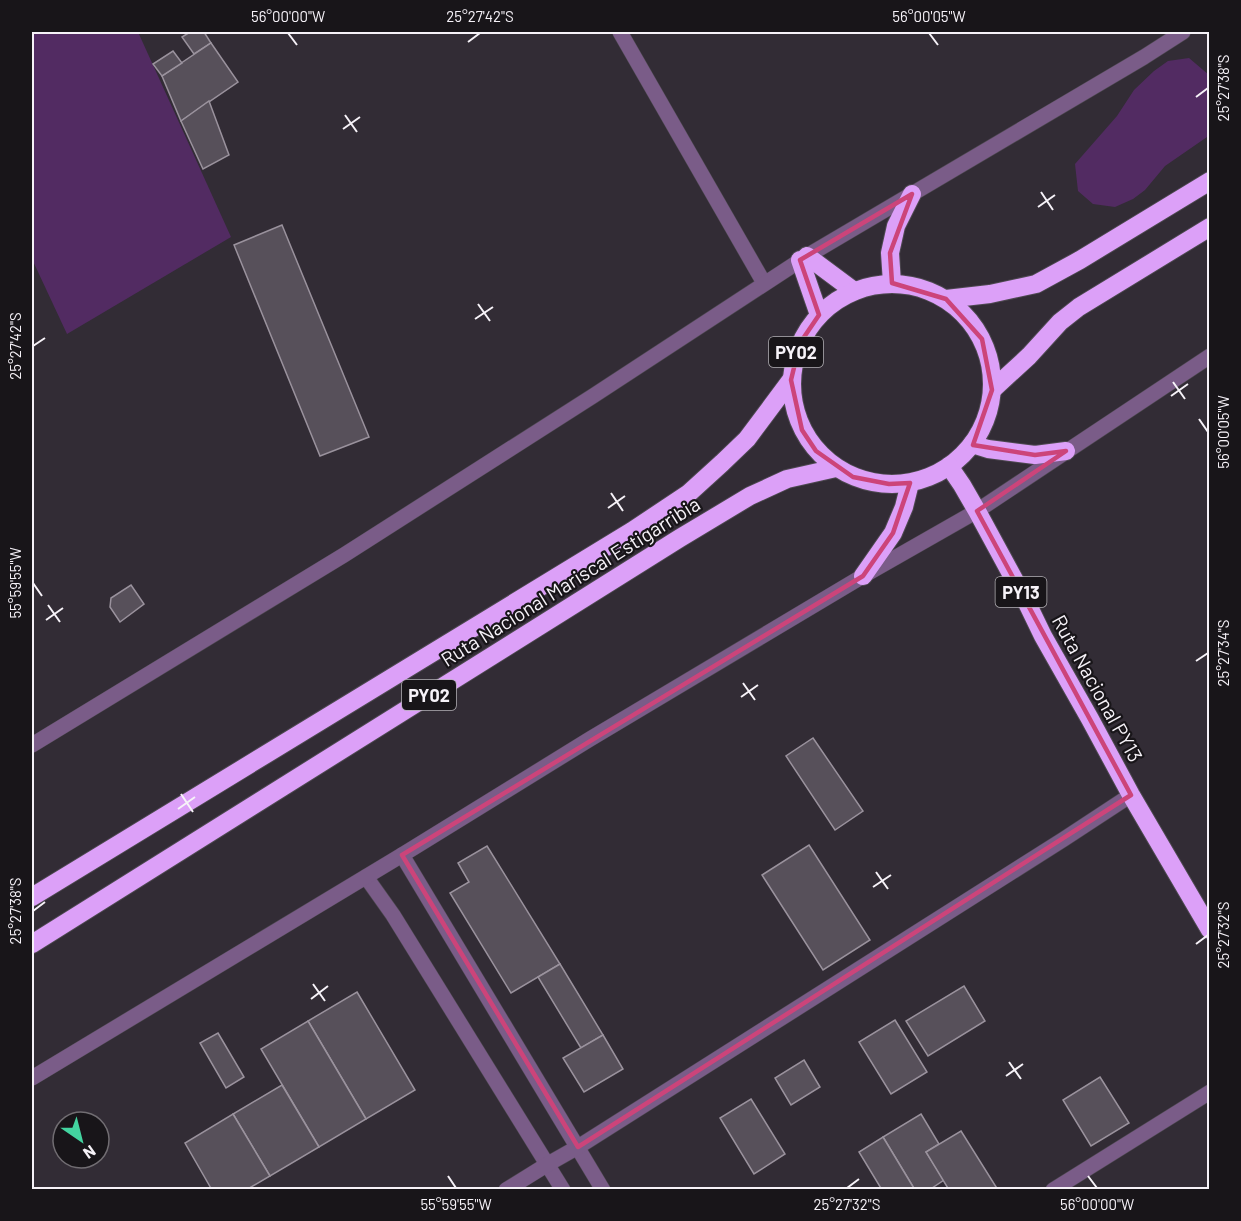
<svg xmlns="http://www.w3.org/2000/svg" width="1241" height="1221" font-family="Barlow,sans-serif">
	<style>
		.green { fill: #522b62 }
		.building { fill: #57505a; stroke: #9a929d; stroke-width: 1.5 }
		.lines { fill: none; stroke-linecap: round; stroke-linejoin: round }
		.minor-casing { stroke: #4d4850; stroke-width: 16 }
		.highway-casing { stroke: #4d4850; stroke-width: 20 }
		.minor { stroke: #7a5c88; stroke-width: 15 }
		.highway { stroke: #dca0f8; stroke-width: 18 }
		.marked { fill: none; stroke: #cc447a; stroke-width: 4.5; stroke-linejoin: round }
		.ticks { fill: none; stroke: #f6f2f8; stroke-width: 2 }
		.labels { text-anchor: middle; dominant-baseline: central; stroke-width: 4.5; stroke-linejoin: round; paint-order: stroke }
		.shield { fill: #181519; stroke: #b3b0b5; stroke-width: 1.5 }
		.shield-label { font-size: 18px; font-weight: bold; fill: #f6f2f8 }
		.street-label { font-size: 20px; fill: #f6f2f8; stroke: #181519 }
		.neatline { fill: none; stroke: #f6f2f8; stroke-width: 2 }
		.ticks-label { font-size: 15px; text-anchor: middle; fill: #f6f2f8 }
	</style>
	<rect width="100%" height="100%" fill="#322c35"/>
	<g class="green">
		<path d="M 32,32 L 138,32 L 231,237 L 67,334 L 32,259 Z"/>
		<path d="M 1189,58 L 1209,75 L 1209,134 L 1207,137 L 1165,166 L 1145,190 L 1133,199 L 1115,207 L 1093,204 L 1078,191 L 1075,164 L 1117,116 L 1134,90 L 1154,71 L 1168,61 Z"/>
	</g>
	<g class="building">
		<path d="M 190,32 L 204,32 L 211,43 L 194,54 L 182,37 Z"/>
		<path d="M 211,43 L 238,82 L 181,121 L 162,76 Z"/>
		<path d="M 173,51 L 182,63 L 162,76 L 153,64 Z"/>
		<path d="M 209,101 L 229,155 L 203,169 L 181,121 Z"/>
		<path d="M 282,225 L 369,437 L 320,456 L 234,245 Z"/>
		<path d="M 131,585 L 144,604 L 120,622 L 110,607 L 111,598 Z"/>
		<path d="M 813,738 L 863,811 L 835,830 L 786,756 Z"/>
		<path d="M 809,845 L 870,940 L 823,970 L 762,875 Z"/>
		<path d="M 487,846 L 560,964 L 511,993 L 450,893 L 469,882 L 458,863 Z"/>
		<path d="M 560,964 L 603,1035 L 581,1048 L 538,977 Z"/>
		<path d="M 964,986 L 985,1021 L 928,1056 L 906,1021 Z"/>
		<path d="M 357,992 L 415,1090 L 366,1119 L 308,1021 Z"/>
		<path d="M 895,1020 L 927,1072 L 891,1094 L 859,1042 Z"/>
		<path d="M 308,1021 L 366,1119 L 319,1147 L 261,1049 Z"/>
		<path d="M 218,1033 L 244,1077 L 226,1088 L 200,1043 Z"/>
		<path d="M 603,1035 L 623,1069 L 584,1092 L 563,1058 Z"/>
		<path d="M 804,1060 L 820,1087 L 791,1105 L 775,1078 Z"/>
		<path d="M 1100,1077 L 1129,1123 L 1091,1146 L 1063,1100 Z"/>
		<path d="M 282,1085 L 319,1147 L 270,1176 L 233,1114 Z"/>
		<path d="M 751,1099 L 785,1154 L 754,1174 L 720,1118 Z"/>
		<path d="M 233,1114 L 270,1176 L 246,1190 L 212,1190 L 185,1143 Z"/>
		<path d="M 921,1114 L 939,1144 L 926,1152 L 944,1180 L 929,1190 L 915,1190 L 883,1137 Z"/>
		<path d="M 961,1131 L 998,1190 L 949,1190 L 926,1152 Z"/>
		<path d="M 883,1137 L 915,1190 L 882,1190 L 859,1152 Z"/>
	</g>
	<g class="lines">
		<g class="minor-casing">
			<g id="minor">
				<path d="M 620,32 L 764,283"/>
				<path d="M 32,745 L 344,555 L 593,396 L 807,256 L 1144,57 L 1183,32"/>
				<path d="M 402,855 L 603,1190"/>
				<path d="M 366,877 L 393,915 L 563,1190"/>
				<path d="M 32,1078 L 402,855 L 590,739 L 863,576 L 977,511 L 1210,356"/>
				<path d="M 506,1190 L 548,1164 L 578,1147 L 1064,839 L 1131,795"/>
				<path d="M 1053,1190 L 1210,1092"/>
			</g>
		</g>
		<g class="highway-casing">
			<g id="highway">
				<path d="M 807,256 L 854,291"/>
				<path d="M 800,260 L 819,315"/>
				<path d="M 892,283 L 890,253 L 896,226 L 912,194"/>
				<circle cx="892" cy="384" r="100"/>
				<path d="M 946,299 L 990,294 L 1036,284 L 1080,260 L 1210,181"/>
				<path d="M 992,390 L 1029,356 L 1060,322 L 1079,307 L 1210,227"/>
				<path d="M 972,444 L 988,449 L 1035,455 L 1066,451"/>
				<path d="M 949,466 L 962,485 L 977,511 L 1028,605 L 1043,636 L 1090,719 L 1131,795 L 1210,930"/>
				<path d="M 863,576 L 893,533 L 904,507 L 910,483"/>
				<path d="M 32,897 L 632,531 L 689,493 L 722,463 L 747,439 L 791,380"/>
				<path d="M 32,944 L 680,538 L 750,496 L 787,479 L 836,468"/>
			</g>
		</g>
		<use href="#minor" class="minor"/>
		<use href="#highway" class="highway"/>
	</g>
	<path class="marked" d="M 912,194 L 890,253 L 892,283 L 946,299 L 982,339 L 992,390 L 973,445 L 1035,455 L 1066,451 L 977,511 L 1131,795 L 578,1147 L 402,855 L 863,576 L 893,533 L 910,483 L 889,484 L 853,477 L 816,451 L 802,430 L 791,380 L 800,343 L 819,315 L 800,260 Z"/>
	<path class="ticks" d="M 288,33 L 297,45M 929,33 L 938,45M 468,42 L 480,33M 1196,97 L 1208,88M 345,115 L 357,132M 343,129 L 360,117M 1041,192 L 1053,210M 1038,207 L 1055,195M 478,304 L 490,321M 475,319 L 493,307M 33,346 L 45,338M 1173,382 L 1185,399M 1171,396 L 1188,384M 1199,419 L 1208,432M 611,493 L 623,511M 608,508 L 625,496M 33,583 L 42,596M 48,605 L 60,622M 46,620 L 63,608M 1196,661 L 1208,653M 743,683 L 755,700M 741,697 L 758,685M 181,794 L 193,812M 178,809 L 195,797M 876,872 L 888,889M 873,887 L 891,875M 33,911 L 45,902M 1196,944 L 1208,935M 313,984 L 325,1001M 311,999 L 328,986M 1009,1062 L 1021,1079M 1006,1076 L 1023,1064M 448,1176 L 456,1188M 1088,1176 L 1097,1188M 847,1188 L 859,1179"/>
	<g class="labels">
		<g class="shield">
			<rect x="769" y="337" width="54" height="30" rx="4.5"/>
			<rect x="995.5" y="577" width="51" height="30" rx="4.5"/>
			<rect x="402" y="680" width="54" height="30" rx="4.5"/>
		</g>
		<g class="shield-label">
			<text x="796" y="352">PY02</text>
			<text x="1021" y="592">PY13</text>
			<text x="429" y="695">PY02</text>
		</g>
		<g class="street-label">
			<text transform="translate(570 581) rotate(-32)">Ruta Nacional Mariscal Estigarribia</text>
			<text transform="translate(1098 688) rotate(61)">Ruta Nacional PY13</text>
		</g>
	</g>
	<rect width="1241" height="1221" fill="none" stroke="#181519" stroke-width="66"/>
	<g transform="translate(81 1140) rotate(145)"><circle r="28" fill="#181519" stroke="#716d72" stroke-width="1.5"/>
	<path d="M0-4.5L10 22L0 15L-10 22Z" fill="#43d4a0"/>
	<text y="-9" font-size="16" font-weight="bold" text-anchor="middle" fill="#f6f2f8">N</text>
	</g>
	<rect x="33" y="33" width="1175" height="1155" class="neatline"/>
	<g class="ticks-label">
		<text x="288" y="22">56°00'00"W</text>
		<text x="480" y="22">25°27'42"S</text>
		<text x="929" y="22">56°00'05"W</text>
		<text transform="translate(1224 88) rotate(-90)" y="5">25°27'38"S</text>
		<text transform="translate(16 346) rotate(-90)" y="5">25°27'42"S</text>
		<text transform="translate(1224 432) rotate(-90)" y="5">56°00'05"W</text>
		<text transform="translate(16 583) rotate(-90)" y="5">55°59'55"W</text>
		<text transform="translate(1224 653) rotate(-90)" y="5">25°27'34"S</text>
		<text transform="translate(16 911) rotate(-90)" y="5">25°27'38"S</text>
		<text transform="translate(1224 935) rotate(-90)" y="5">25°27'32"S</text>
		<text x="456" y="1210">55°59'55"W</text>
		<text x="847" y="1210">25°27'32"S</text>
		<text x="1097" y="1210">56°00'00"W</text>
	</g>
</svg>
